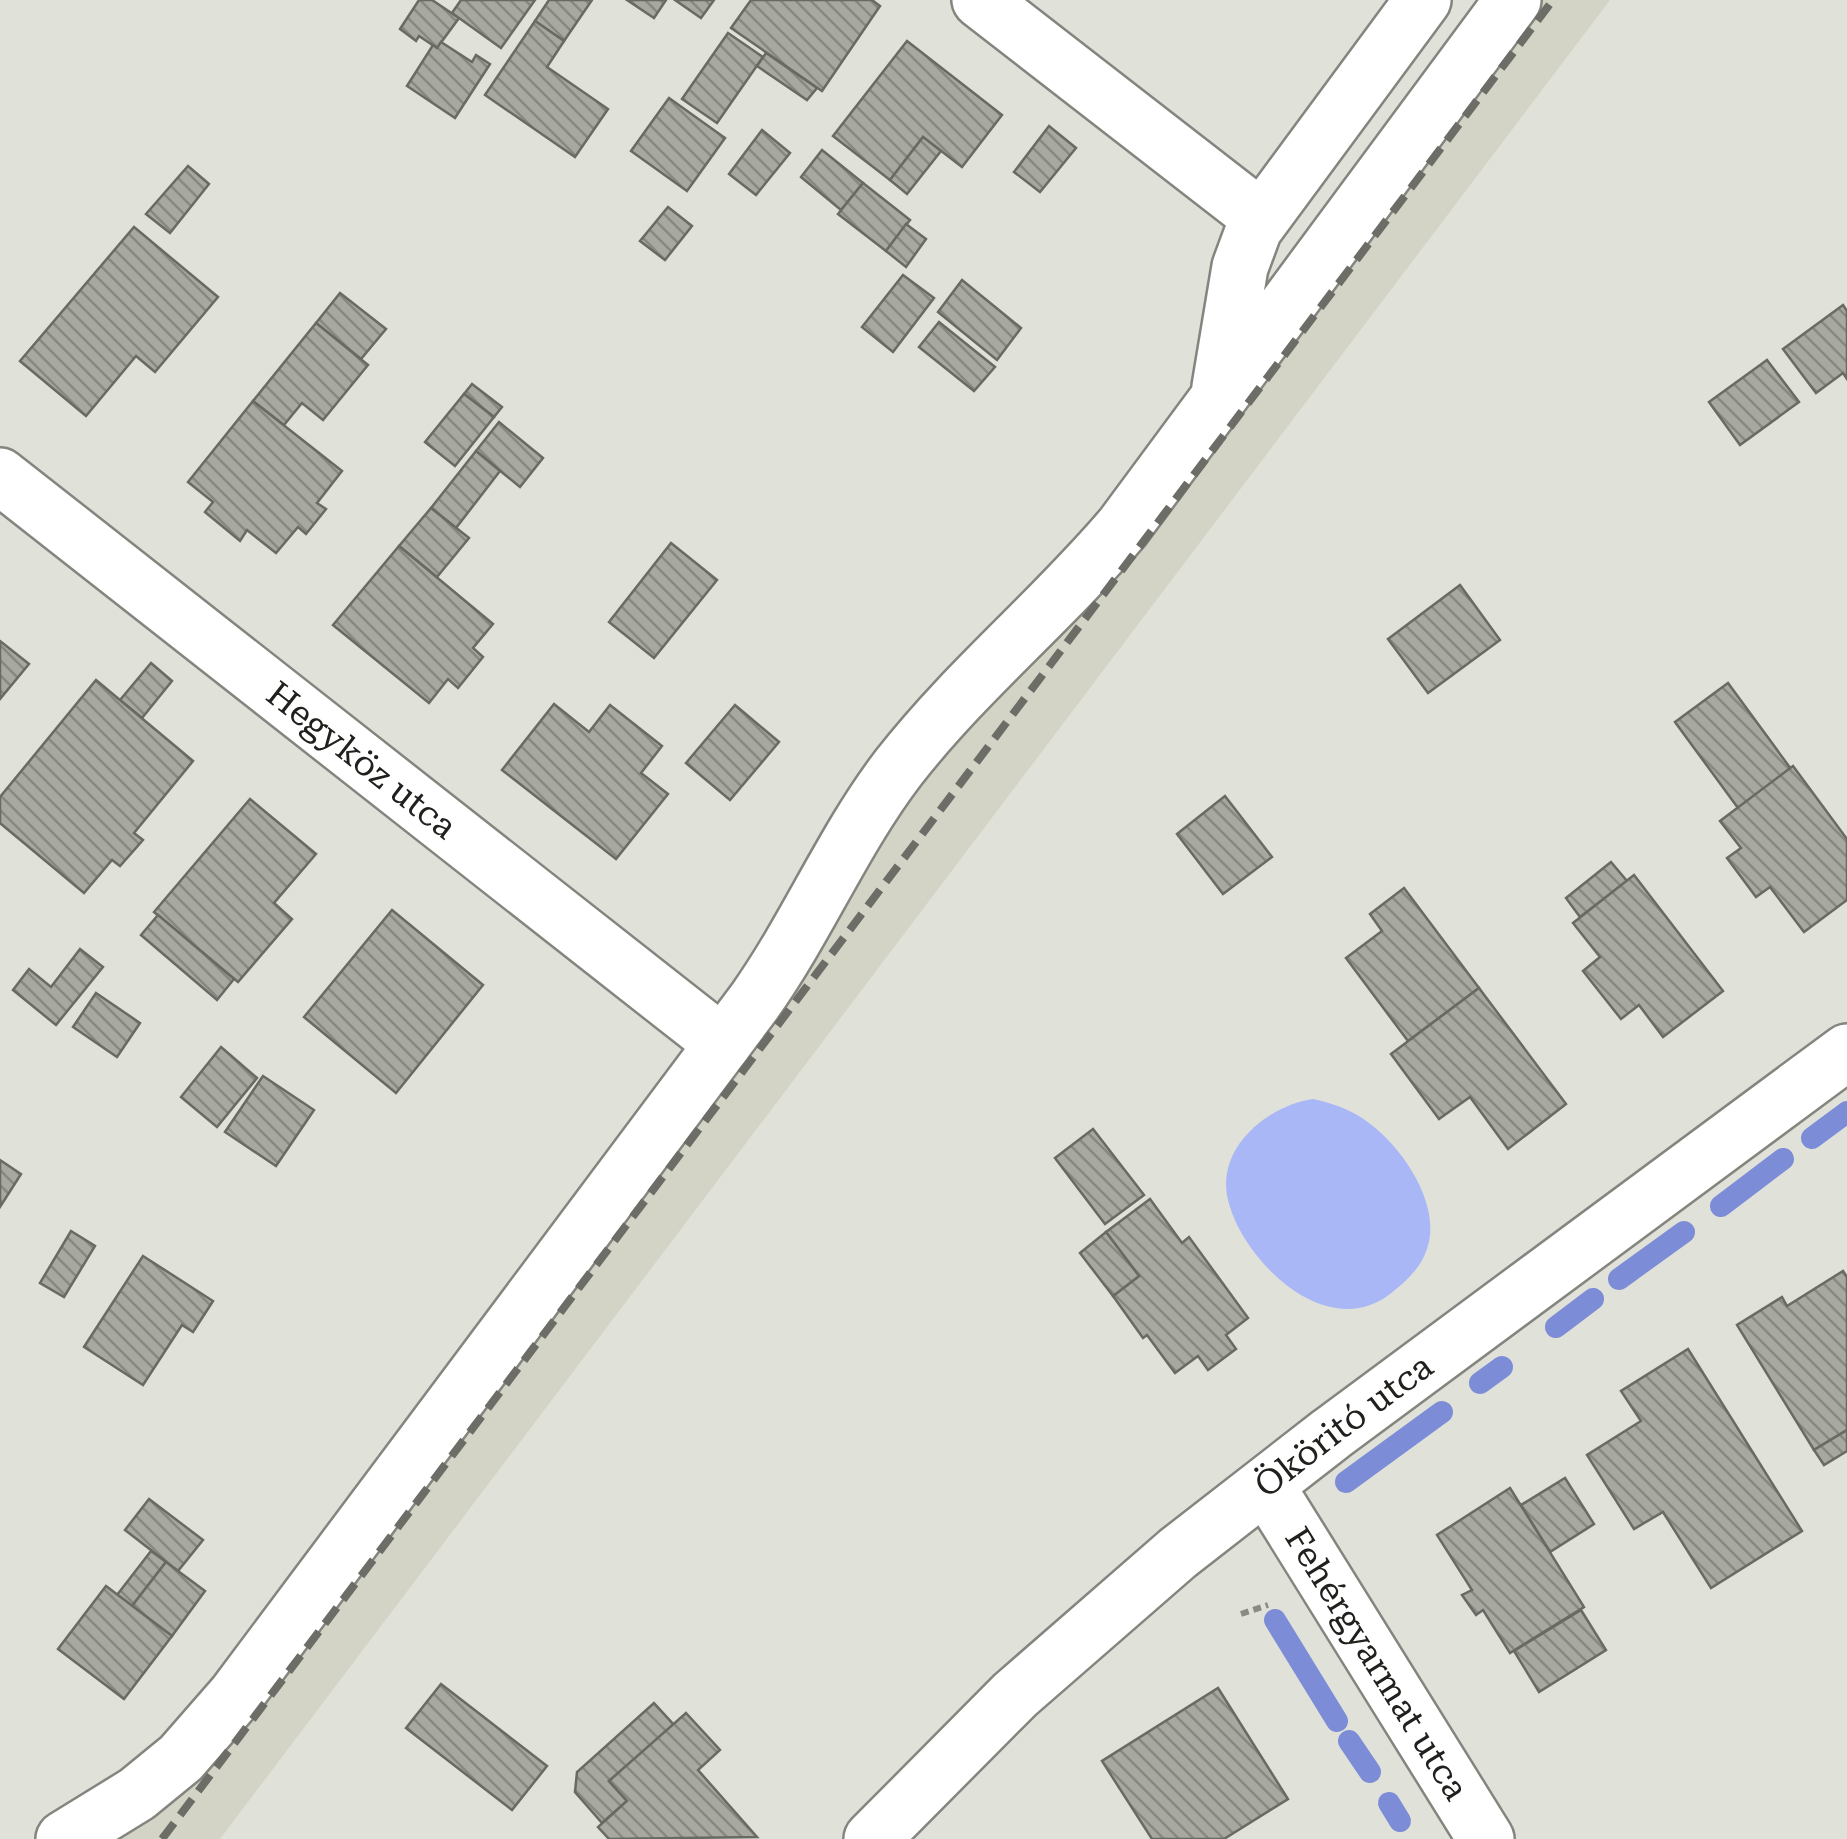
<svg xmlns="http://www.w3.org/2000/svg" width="1847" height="1839" font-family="'Roboto Serif',serif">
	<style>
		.built { fill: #d3d4c6 }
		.park { fill: #a9b7f7 }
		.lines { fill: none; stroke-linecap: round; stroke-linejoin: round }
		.stream { stroke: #7c8cd7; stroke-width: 22 }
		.building { fill: url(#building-back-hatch); stroke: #696a63; stroke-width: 2.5 }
		.minor-casing { stroke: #84857e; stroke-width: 60 }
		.path { stroke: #898a84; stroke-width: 6; stroke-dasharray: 8 5; stroke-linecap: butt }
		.minor { stroke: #fff; stroke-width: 55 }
		.rail { stroke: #6d6d68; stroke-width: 8; stroke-dasharray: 20 10; stroke-linecap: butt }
		.labels { text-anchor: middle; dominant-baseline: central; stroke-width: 9; stroke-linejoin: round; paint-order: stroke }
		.street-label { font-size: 35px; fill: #20201d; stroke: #edeee6 }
	</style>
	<defs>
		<pattern id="building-back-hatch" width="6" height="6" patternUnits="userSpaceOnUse" patternTransform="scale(2.5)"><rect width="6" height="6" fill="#a7a8a0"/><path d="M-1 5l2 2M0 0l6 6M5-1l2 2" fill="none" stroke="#888882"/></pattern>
	</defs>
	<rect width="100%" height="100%" fill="#e0e1d9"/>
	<path class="built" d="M 1499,0 L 1610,0 L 220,1839 L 109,1839 Z"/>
	<path class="park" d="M 1313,1099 C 1331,1103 1347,1108 1362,1118 C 1401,1143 1446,1208 1425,1254 C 1418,1271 1404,1283 1390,1294 C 1328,1342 1246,1264 1229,1204 C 1213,1150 1266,1106 1313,1099 Z"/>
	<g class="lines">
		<g class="stream">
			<path d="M 1812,1138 L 1847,1112"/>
			<path d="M 1721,1206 L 1783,1159"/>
			<path d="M 1619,1279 L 1684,1232"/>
			<path d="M 1556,1327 L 1593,1299"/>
			<path d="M 1480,1383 L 1502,1367"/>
			<path d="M 1346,1482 L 1442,1412"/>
			<path d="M 1275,1620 L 1337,1721"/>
			<path d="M 1349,1741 L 1370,1772"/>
			<path d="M 1389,1803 L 1400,1821"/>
		</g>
	</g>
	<g class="building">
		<path d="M 419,0 L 432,0 L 459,18 L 437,48 L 419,36 L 416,41 L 400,29 Z"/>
		<path d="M 461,0 L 535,0 L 501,48 L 452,13 Z"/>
		<path d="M 549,0 L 592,0 L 564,41 L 535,21 Z"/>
		<path d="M 627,0 L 666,0 L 654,18 Z"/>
		<path d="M 675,0 L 714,0 L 701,18 Z"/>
		<path d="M 751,0 L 872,0 L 880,6 L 822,91 L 731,28 Z"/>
		<path d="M 535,21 L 564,41 L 547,67 L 608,109 L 575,157 L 485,95 Z"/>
		<path d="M 728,33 L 763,57 L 717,123 L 682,99 Z"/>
		<path d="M 907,41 L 1002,115 L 962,167 L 923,137 L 890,180 L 833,136 Z"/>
		<path d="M 441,42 L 472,62 L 476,55 L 490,64 L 455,118 L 407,86 L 433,45 L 437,48 Z"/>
		<path d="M 766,53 L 817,88 L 807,100 L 757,66 Z"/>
		<path d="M 669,98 L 725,138 L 687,191 L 631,151 Z"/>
		<path d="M 1049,126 L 1076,148 L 1040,192 L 1014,172 Z"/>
		<path d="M 762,130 L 790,153 L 756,195 L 729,174 Z"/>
		<path d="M 923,137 L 941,151 L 907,194 L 890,180 Z"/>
		<path d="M 822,150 L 863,183 L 841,210 L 801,177 Z"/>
		<path d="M 188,166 L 209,184 L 170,233 L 146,214 Z"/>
		<path d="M 863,183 L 910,220 L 886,251 L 838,214 Z"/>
		<path d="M 668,207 L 692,226 L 665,260 L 640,241 Z"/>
		<path d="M 906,224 L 926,239 L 906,267 L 886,251 Z"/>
		<path d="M 134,227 L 218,297 L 155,372 L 136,356 L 86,416 L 20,361 Z"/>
		<path d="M 903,275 L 934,298 L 893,352 L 862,327 Z"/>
		<path d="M 962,280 L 1021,328 L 997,360 L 938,312 Z"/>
		<path d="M 340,293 L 386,329 L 361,359 L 316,323 Z"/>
		<path d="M 1843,305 L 1847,311 L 1847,379 L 1843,373 L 1816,393 L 1783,349 Z"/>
		<path d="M 939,322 L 995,367 L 974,391 L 919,347 Z"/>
		<path d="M 316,323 L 368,365 L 323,420 L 302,403 L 284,425 L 253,401 Z"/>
		<path d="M 1767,360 L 1799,402 L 1740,445 L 1709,402 Z"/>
		<path d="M 472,384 L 502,407 L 494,417 L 464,394 Z"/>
		<path d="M 464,394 L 494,417 L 455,466 L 425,442 Z"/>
		<path d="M 253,401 L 342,471 L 317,503 L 326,509 L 306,534 L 298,527 L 276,553 L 247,530 L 240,541 L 205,512 L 213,502 L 188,482 Z"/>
		<path d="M 499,422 L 543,458 L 520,487 L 476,451 Z"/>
		<path d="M 476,451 L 500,471 L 456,528 L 431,508 Z"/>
		<path d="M 431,508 L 469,538 L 437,577 L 399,546 Z"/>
		<path d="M 671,543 L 717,580 L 654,658 L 609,622 Z"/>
		<path d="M 399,546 L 493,624 L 473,648 L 483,657 L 458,688 L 448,679 L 429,703 L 333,625 Z"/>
		<path d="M 1460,585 L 1500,640 L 1428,693 L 1388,639 Z"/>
		<path d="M 0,641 L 29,664 L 0,699 Z"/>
		<path d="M 151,663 L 172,681 L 142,718 L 120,700 Z"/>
		<path d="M 96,680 L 193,761 L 134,833 L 143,840 L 120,866 L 112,860 L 84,893 L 0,823 L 0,797 Z"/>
		<path d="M 1728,683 L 1791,769 L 1738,808 L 1675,722 Z"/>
		<path d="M 554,704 L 589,732 L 610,705 L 662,746 L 641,773 L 668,794 L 616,859 L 502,770 Z"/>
		<path d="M 735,705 L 779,742 L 730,800 L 686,763 Z"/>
		<path d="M 1793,766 L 1847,839 L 1847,900 L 1804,932 L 1770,887 L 1756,897 L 1727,858 L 1741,848 L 1720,821 Z"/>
		<path d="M 1225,796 L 1272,857 L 1223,894 L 1177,834 Z"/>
		<path d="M 250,799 L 316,854 L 274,903 L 292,919 L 238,982 L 154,912 Z"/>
		<path d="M 1611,862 L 1627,881 L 1580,917 L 1566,898 Z"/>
		<path d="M 1634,875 L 1723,991 L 1663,1037 L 1639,1005 L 1621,1019 L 1583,971 L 1600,957 L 1573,923 Z"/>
		<path d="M 1404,888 L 1479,988 L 1408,1041 L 1346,958 L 1382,931 L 1370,914 Z"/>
		<path d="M 392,910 L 483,985 L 396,1093 L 304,1017 Z"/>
		<path d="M 158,915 L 234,979 L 217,1000 L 141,935 Z"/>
		<path d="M 80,949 L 103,967 L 56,1025 L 13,990 L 29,969 L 51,987 Z"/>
		<path d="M 1479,988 L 1566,1104 L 1508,1149 L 1470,1097 L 1439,1119 L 1391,1054 Z"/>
		<path d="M 96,993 L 140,1023 L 117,1057 L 73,1027 Z"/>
		<path d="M 221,1047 L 257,1078 L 217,1127 L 181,1097 Z"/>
		<path d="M 263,1076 L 314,1110 L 276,1166 L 225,1132 Z"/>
		<path d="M 1093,1129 L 1144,1195 L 1105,1224 L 1055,1158 Z"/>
		<path d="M 0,1160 L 21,1174 L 0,1207 Z"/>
		<path d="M 1150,1199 L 1182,1243 L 1189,1237 L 1248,1318 L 1226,1335 L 1236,1349 L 1208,1370 L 1198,1356 L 1175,1373 L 1147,1335 L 1143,1338 L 1113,1296 L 1139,1276 L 1106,1232 Z"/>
		<path d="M 71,1231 L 95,1246 L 64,1297 L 40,1283 Z"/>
		<path d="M 1106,1232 L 1139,1276 L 1113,1296 L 1080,1253 Z"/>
		<path d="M 143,1256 L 213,1301 L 193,1332 L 182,1325 L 143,1385 L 84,1347 Z"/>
		<path d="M 1843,1271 L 1847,1277 L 1847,1430 L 1814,1450 L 1737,1325 L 1782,1297 L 1787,1306 Z"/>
		<path d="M 1688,1349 L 1802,1531 L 1711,1588 L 1663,1512 L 1634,1529 L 1587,1455 L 1641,1421 L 1621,1391 Z"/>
		<path d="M 1847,1430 L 1847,1451 L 1824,1465 L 1814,1450 Z"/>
		<path d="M 1565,1478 L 1594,1524 L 1550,1552 L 1521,1505 Z"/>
		<path d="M 1510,1488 L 1584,1607 L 1510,1653 L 1483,1610 L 1476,1615 L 1462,1595 L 1472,1590 L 1437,1535 Z"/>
		<path d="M 149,1499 L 203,1540 L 178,1571 L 125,1530 Z"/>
		<path d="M 151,1551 L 166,1562 L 132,1606 L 117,1595 Z"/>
		<path d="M 166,1562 L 205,1591 L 172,1636 L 132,1606 Z"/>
		<path d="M 106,1586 L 172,1636 L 124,1699 L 58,1649 Z"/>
		<path d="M 1581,1610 L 1606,1650 L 1539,1692 L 1514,1651 Z"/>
		<path d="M 441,1684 L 547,1766 L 512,1810 L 406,1728 Z"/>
		<path d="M 1218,1688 L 1288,1799 L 1224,1839 L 1152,1839 L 1102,1761 Z"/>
		<path d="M 654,1703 L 674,1725 L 609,1781 L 627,1801 L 602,1823 L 575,1792 L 577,1772 Z"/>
		<path d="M 686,1713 L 720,1750 L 698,1770 L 757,1837 L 609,1839 L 598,1827 L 627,1801 L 609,1781 Z"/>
	</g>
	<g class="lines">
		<g class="minor-casing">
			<g id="minor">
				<path d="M 980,0 L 1261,218"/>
				<path d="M 1220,387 L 1240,267 L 1254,229 L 1423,0"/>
				<path id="s1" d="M 0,476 L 723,1044"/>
				<path id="s2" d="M 1267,1487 L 1486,1839"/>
				<path d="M 64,1839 L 137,1794 L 181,1758 L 236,1695 L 755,1001 C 808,926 843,840 899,767 C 967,680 1052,611 1123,527 L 1513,0"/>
				<path id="s3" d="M 872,1839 L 1015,1695 L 1178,1553 L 1331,1434 L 1847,1052"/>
			</g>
		</g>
		<path class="path" d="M 1241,1614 L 1268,1605"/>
		<use href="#minor" class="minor"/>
		<path class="rail" d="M 162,1839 L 1553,0"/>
	</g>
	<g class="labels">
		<g class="street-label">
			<text stroke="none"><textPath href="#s1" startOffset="460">Hegyköz utca</textPath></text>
			<text stroke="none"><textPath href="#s3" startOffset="628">Ököritó utca</textPath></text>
			<text stroke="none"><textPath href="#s2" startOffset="208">Fehérgyarmat utca</textPath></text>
		</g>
	</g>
</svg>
